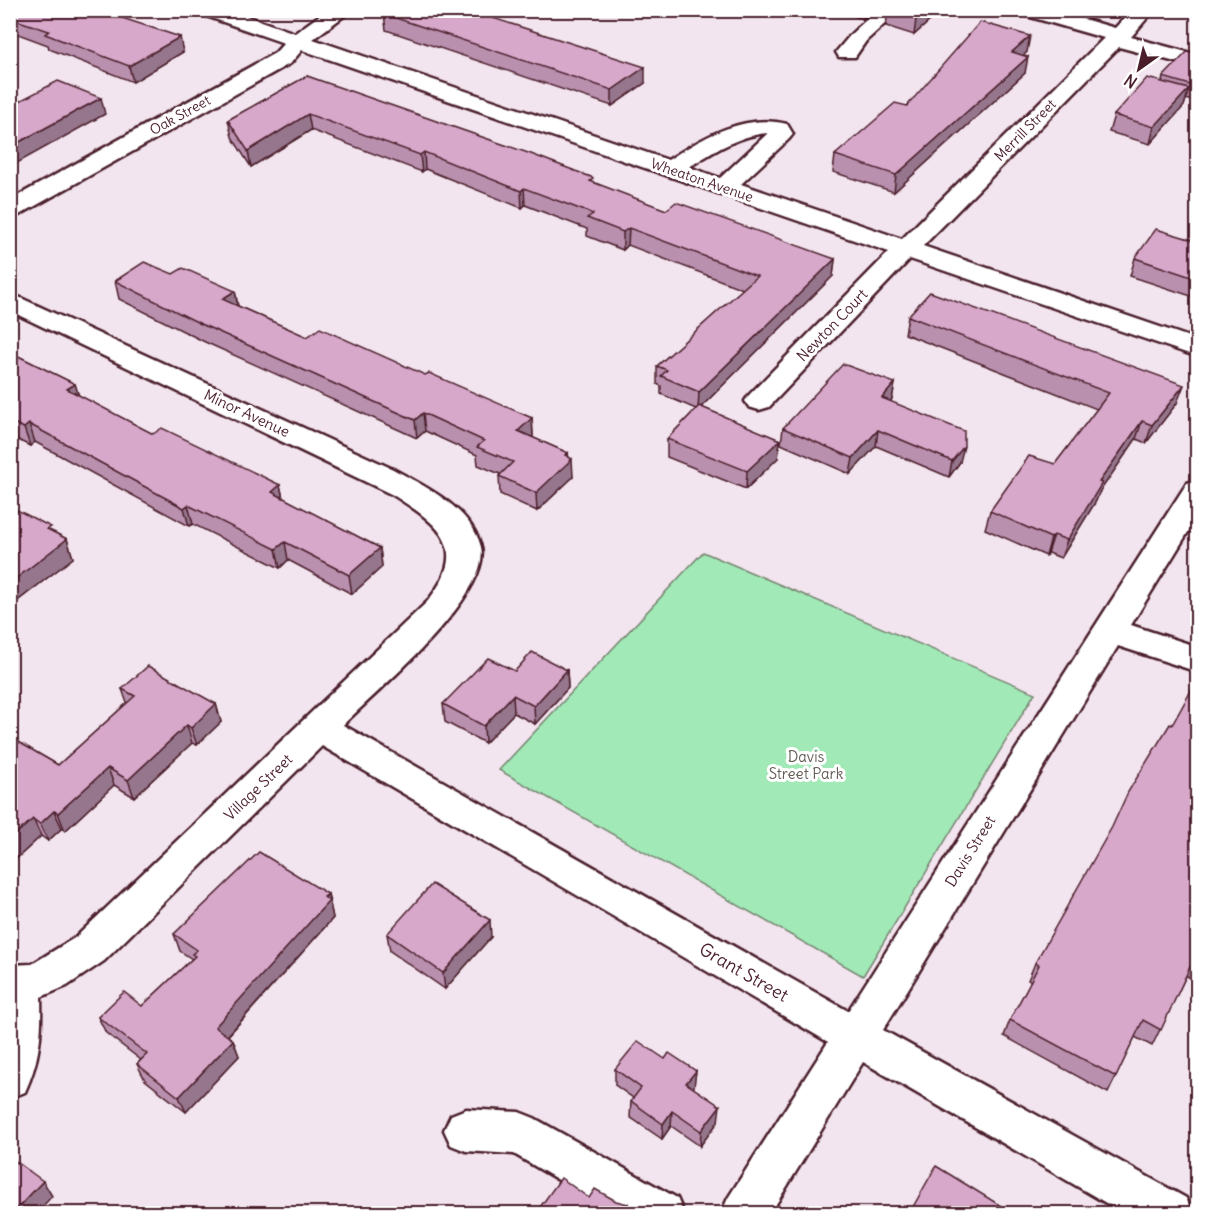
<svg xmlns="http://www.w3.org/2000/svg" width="1208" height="1224" font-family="Delius,sans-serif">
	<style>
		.green { fill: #a1e9b7; stroke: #768471; stroke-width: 1.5 }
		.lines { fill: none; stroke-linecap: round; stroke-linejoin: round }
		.minor-casing { stroke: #4a1f2b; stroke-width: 5 }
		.minor { fill: #fff; fill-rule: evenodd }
		.wall { fill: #b990ae; stroke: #4a1f2b; stroke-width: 1.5 }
		.shaded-wall { fill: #96768d; stroke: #4a1f2b; stroke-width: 1.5 }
		.building { fill: #d7a8ca; stroke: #4a1f2b; stroke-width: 1.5 }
		.labels { text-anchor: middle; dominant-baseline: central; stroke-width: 6; stroke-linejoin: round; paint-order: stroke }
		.far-street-label { font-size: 14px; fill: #4a1f2b; stroke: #fff }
		.street-label { font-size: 15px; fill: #4a1f2b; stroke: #fff }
		.park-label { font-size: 15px; fill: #645c55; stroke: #fff }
		.near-street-label { font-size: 18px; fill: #4a1f2b; stroke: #fff }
	</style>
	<rect width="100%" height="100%" fill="#f3e5ef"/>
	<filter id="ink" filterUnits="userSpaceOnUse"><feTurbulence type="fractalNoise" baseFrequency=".0167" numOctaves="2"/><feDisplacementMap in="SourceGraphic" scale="12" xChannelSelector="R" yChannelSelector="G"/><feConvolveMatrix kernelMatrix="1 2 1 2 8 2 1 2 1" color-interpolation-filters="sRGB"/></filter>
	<g filter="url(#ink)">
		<path class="green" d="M 703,552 L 1035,693 L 863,976 L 499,770 Z"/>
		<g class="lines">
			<g class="minor-casing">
				<g id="minor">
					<path d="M 197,10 L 229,10 L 295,33 L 327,10 L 352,10 L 313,39 L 668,160 C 704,137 744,113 787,124 L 793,134 L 789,139 L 741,184 L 902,239 L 1104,38 L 1020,14 L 1017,10 L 1052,10 L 1115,28 L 1132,10 L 1154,10 L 1131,37 L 1198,55 L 1198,68 L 1119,47 L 923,246 L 1198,340 L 1198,357 L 910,259 L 769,407 L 759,410 L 749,407 L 745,401 L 749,395 L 889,252 L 302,50 L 291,63 L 19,215 L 10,217 L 10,200 L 275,53 L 284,43 L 200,14 ZM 768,133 L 720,178 L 689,167 C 713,152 739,135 768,133 Z"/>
					<path d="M 877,10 L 900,10 L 866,41 L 855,57 L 839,57 L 836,52 L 852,33 Z"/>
					<path d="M 10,293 L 393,469 C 426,487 471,508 481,547 C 492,595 377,691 343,725 L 848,1011 L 1187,483 L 1198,480 L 1198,516 L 1131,625 L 1198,647 L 1198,672 L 1118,646 L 883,1030 L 1186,1198 L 1193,1214 L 1125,1214 L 863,1062 L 770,1214 L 721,1214 L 728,1198 L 828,1042 L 322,746 L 104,961 L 67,986 L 41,997 C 42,1033 40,1059 25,1092 L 10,1098 L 10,965 L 32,964 L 76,937 L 427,602 C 470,548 442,526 393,495 L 10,311 Z"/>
					<path d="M 466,1109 L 519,1112 L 534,1118 L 677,1198 L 684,1214 L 617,1214 L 514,1154 L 466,1151 L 451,1145 L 444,1130 L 451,1115 Z"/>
				</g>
			</g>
			<use href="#minor" class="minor"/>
		</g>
		<g class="wall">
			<path d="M 10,10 L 183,52 L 133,82 L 49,49 L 48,45 L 10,31 Z"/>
			<path d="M 834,10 L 874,10 L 863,19 Z"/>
			<path d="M 888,10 L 942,10 L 914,35 L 886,26 Z"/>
			<path d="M 476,13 L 645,83 L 612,106 L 386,30 L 384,14 Z"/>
			<path d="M 1027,52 L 1023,55 L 1025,73 L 894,192 L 833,172 L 835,155 L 907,106 Z"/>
			<path d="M 1197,54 L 1197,98 L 1194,102 L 1186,99 L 1184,106 L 1150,144 L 1109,132 L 1114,115 L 1162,82 L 1163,77 Z"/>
			<path d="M 307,76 L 666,210 L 835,259 L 833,276 L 701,407 L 780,440 L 778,458 L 746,489 L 667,457 L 667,439 L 696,409 L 661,394 L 661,386 L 657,384 L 657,366 L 743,289 L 628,245 L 623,250 L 587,236 L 587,229 L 525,205 L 522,208 L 425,169 L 422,172 L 311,130 L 251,167 L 232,137 L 228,120 Z"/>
			<path d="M 1196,241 L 1194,246 L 1197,246 L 1197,298 L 1130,276 L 1135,258 Z"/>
			<path d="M 173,274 L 235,291 L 238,306 L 307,337 L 425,375 L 532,418 L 533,436 L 531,437 L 568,453 L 573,477 L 537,511 L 500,494 L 499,476 L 500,474 L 478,465 L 477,455 L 425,431 L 417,438 L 205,342 L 119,299 L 115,281 Z"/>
			<path d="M 908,316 L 1177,403 L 1146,443 L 1136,439 L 1100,491 L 1096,501 L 1061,558 L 1048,553 L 1046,556 L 985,529 L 990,511 L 1055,464 L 1097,409 L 905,334 Z"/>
			<path d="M 10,352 L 75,384 L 78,395 L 153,434 L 280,485 L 283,498 L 380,548 L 382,567 L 352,594 L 288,560 L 280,568 L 193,524 L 189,526 L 35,442 L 30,446 L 10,436 Z"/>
			<path d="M 895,383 L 892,399 L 890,401 L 960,462 L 949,477 L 876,446 L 850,474 L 781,444 L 783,428 Z"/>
			<path d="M 10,515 L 53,532 L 67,539 L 73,558 L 16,602 L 10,599 Z"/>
			<path d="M 567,670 L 568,688 L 535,724 L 514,713 L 485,743 L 445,722 L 443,704 L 515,671 Z"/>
			<path d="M 122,689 L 216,704 L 221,722 L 197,745 L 192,743 L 134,797 L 114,785 L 65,831 L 62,828 L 48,841 L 41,836 L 15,860 L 10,857 L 10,737 L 58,765 L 127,703 Z"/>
			<path d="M 328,894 L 333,918 L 228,1036 L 233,1040 L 239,1056 L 186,1112 L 145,1080 L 137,1064 L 141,1060 L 106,1033 L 98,1017 L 142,1006 L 192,959 L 180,951 L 174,934 Z"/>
			<path d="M 1196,906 L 1197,907 L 1197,961 L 1189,977 L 1186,976 L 1152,1046 L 1135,1037 L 1108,1093 L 1004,1036 L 1010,1020 L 1031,981 L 1028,980 L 1035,963 Z"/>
			<path d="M 387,934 L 491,937 L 445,989 L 390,951 Z"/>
			<path d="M 665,1059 L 696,1071 L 693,1088 L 718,1122 L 700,1146 L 671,1126 L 662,1139 L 630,1117 L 631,1101 L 633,1098 L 615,1085 L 615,1069 Z"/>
		</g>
		<g class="shaded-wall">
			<path d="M 865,10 L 874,10 L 863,19 Z"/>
			<path d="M 926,10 L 942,10 L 914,35 L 916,19 Z"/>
			<path d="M 1030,36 L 1027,52 L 1009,68 L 1012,52 Z"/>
			<path d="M 180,37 L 183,52 L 133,82 L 129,66 Z"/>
			<path d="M 1028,57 L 1025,73 L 894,192 L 896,175 Z"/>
			<path d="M 645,67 L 645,83 L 612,106 L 612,90 Z"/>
			<path d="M 1189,89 L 1184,106 L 1150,144 L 1154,127 Z"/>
			<path d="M 1197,90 L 1197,98 L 1194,102 Z"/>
			<path d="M 101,98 L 105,114 L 10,167 L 10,147 Z"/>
			<path d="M 308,114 L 311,130 L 251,167 L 248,151 Z"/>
			<path d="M 424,152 L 425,169 L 422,172 L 420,155 Z"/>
			<path d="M 524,188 L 525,205 L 522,208 L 521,191 Z"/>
			<path d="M 629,228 L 628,245 L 623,250 L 623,232 Z"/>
			<path d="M 835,259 L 833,276 L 698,410 L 699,392 Z"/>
			<path d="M 235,291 L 238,308 L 222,299 Z"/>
			<path d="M 895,383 L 892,399 L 879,413 L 882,398 Z"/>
			<path d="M 75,384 L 81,402 L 67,389 Z"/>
			<path d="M 1184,385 L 1177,403 L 1146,443 L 1152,425 Z"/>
			<path d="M 423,413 L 425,431 L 417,438 L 415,420 Z"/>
			<path d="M 532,418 L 533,436 L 518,449 L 518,431 Z"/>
			<path d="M 1142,421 L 1136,439 L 1100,491 L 1096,501 L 1061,558 L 1067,540 L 1099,482 Z"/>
			<path d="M 29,424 L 35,442 L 30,446 L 24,428 Z"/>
			<path d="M 878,430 L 876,446 L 850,474 L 853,458 Z"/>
			<path d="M 780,440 L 778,458 L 746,489 L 747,471 Z"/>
			<path d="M 964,446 L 960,462 L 949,477 L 952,461 Z"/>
			<path d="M 568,453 L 568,463 L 572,459 L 573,477 L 537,511 L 536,493 Z"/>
			<path d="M 280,485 L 284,503 L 272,492 Z"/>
			<path d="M 188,505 L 193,524 L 189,526 L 184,508 Z"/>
			<path d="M 1054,535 L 1048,553 L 1046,556 L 1051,538 Z"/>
			<path d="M 67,539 L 73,558 L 16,602 L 10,588 L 10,583 Z"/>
			<path d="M 285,542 L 288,560 L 280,568 L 276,549 Z"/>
			<path d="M 380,548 L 382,567 L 352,594 L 349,575 Z"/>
			<path d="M 567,670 L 568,688 L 535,724 L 534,706 Z"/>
			<path d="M 513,695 L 514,713 L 485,743 L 484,726 Z"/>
			<path d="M 216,704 L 221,722 L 197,745 L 191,728 Z"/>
			<path d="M 187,725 L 192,743 L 134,797 L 128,780 Z"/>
			<path d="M 108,768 L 114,785 L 65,831 L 58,813 Z"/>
			<path d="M 54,811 L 62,828 L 48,841 L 40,824 Z"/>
			<path d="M 33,819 L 41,836 L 15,860 L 10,850 L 10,839 Z"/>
			<path d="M 328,894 L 333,918 L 221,1043 L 215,1027 Z"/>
			<path d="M 490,920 L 491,937 L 445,989 L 443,973 Z"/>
			<path d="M 233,1040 L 239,1056 L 186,1112 L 179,1097 Z"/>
			<path d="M 696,1071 L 694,1087 L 685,1099 L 686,1083 Z"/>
			<path d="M 720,1106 L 718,1122 L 700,1146 L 701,1131 Z"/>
			<path d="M 672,1111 L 671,1126 L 662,1139 L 663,1124 Z"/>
			<path d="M 43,1181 L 52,1196 L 36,1214 L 12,1214 Z"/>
			<path d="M 628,1204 L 628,1214 L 622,1214 L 622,1212 Z"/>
		</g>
		<g class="building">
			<path d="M 10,10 L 98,10 L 180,37 L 129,66 L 45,34 L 49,31 L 10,18 Z"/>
			<path d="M 391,10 L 468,10 L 645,67 L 612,90 L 384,14 Z"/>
			<path d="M 889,10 L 926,10 L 916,19 Z"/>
			<path d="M 980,22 L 1030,36 L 1012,52 L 1028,57 L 896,175 L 835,155 L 895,103 L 907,106 Z"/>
			<path d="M 1187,52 L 1197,54 L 1197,87 L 1163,77 Z"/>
			<path d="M 307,76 L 531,154 L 591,177 L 593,179 L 590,181 L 666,210 L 676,202 L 835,259 L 699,392 L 661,376 L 667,370 L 657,366 L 757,276 L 629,228 L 623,232 L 587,218 L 593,214 L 524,188 L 521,191 L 424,152 L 420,155 L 308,114 L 248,151 L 228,120 Z"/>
			<path d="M 1147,78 L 1189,89 L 1154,127 L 1114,115 Z"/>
			<path d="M 58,81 L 101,98 L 10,147 L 10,106 Z"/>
			<path d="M 1156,229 L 1196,241 L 1193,245 L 1197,246 L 1197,279 L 1135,258 Z"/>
			<path d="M 144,262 L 173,274 L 183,268 L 235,291 L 222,299 L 307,337 L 320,328 L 425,375 L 429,373 L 532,418 L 518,431 L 568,453 L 565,455 L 572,459 L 536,493 L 499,476 L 513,462 L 477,447 L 484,441 L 423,413 L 415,420 L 201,324 L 115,281 Z"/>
			<path d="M 930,292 L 1184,385 L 1152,425 L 1142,421 L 1099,482 L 1102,483 L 1067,540 L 1054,535 L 1051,538 L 990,511 L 1029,456 L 1055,464 L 1109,393 L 908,316 Z"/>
			<path d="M 10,352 L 75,384 L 67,389 L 153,434 L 162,428 L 280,485 L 272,492 L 380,548 L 349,575 L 285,542 L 276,549 L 188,505 L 184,508 L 29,424 L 24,428 L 10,421 Z"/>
			<path d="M 843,364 L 895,383 L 882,398 L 964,431 L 964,446 L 952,461 L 878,430 L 853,458 L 783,428 Z"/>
			<path d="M 699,406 L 780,440 L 747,471 L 667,439 Z"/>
			<path d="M 17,510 L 51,527 L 47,529 L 67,539 L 10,583 L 10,515 Z"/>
			<path d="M 532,652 L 567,670 L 534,706 L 513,695 L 484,726 L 443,704 L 488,658 L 515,671 Z"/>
			<path d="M 148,666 L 216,704 L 191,728 L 187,725 L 128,780 L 108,768 L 58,813 L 54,811 L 40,824 L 33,819 L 10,839 L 10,737 L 58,765 L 135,696 L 122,689 Z"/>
			<path d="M 1197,680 L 1197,903 L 1196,906 L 1197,907 L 1197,960 L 1194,958 L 1161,1030 L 1143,1020 L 1116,1077 L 1010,1020 L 1039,965 L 1035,963 L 1112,827 L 1128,792 L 1170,724 L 1172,725 Z"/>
			<path d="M 259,852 L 328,894 L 324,897 L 329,901 L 215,1027 L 233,1040 L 179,1097 L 137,1064 L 147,1054 L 98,1017 L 124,992 L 142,1006 L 195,956 L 192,954 L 197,950 L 174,934 Z"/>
			<path d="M 432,884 L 490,920 L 443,973 L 387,934 Z"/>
			<path d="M 638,1041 L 665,1059 L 669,1053 L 696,1071 L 686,1083 L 720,1106 L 701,1131 L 672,1111 L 663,1124 L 631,1101 L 641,1088 L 615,1069 Z"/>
			<path d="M 10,1157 L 43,1181 L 12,1214 L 10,1214 Z"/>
			<path d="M 936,1166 L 1006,1209 L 1003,1214 L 909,1214 Z"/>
			<path d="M 561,1178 L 589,1198 L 595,1189 L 616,1201 L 628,1204 L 622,1212 L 624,1214 L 535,1214 Z"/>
		</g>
	</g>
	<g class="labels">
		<g class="far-street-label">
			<text transform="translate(180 115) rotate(-29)">Oak Street</text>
			<text transform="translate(1025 130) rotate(-45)">Merrill Street</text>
			<text transform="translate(702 180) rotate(19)">Wheaton Avenue</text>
		</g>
		<g class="street-label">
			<text transform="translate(832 325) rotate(-46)">Newton Court</text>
			<text transform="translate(247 413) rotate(25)">Minor Avenue</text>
			<text transform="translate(258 787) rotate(-44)">Village Street</text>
			<text transform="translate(970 851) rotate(-58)">Davis Street</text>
		</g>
		<g class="park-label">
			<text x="806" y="756">Davis<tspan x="806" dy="17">Street Park</tspan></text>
		</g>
		<g class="near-street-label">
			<text transform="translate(744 972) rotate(30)">Grant Street</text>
		</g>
	</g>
	<rect width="1208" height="1224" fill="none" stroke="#fff" stroke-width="36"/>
	<rect x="18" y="18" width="1172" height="1188" fill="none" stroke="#4a1f2b" stroke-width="2" filter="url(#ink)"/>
	<g transform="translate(1139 69) rotate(214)" stroke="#ffffff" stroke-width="4.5" paint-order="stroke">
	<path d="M0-4.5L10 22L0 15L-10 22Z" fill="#4a1f2b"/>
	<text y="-9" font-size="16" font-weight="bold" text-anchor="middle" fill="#4a1f2b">N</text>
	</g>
</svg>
